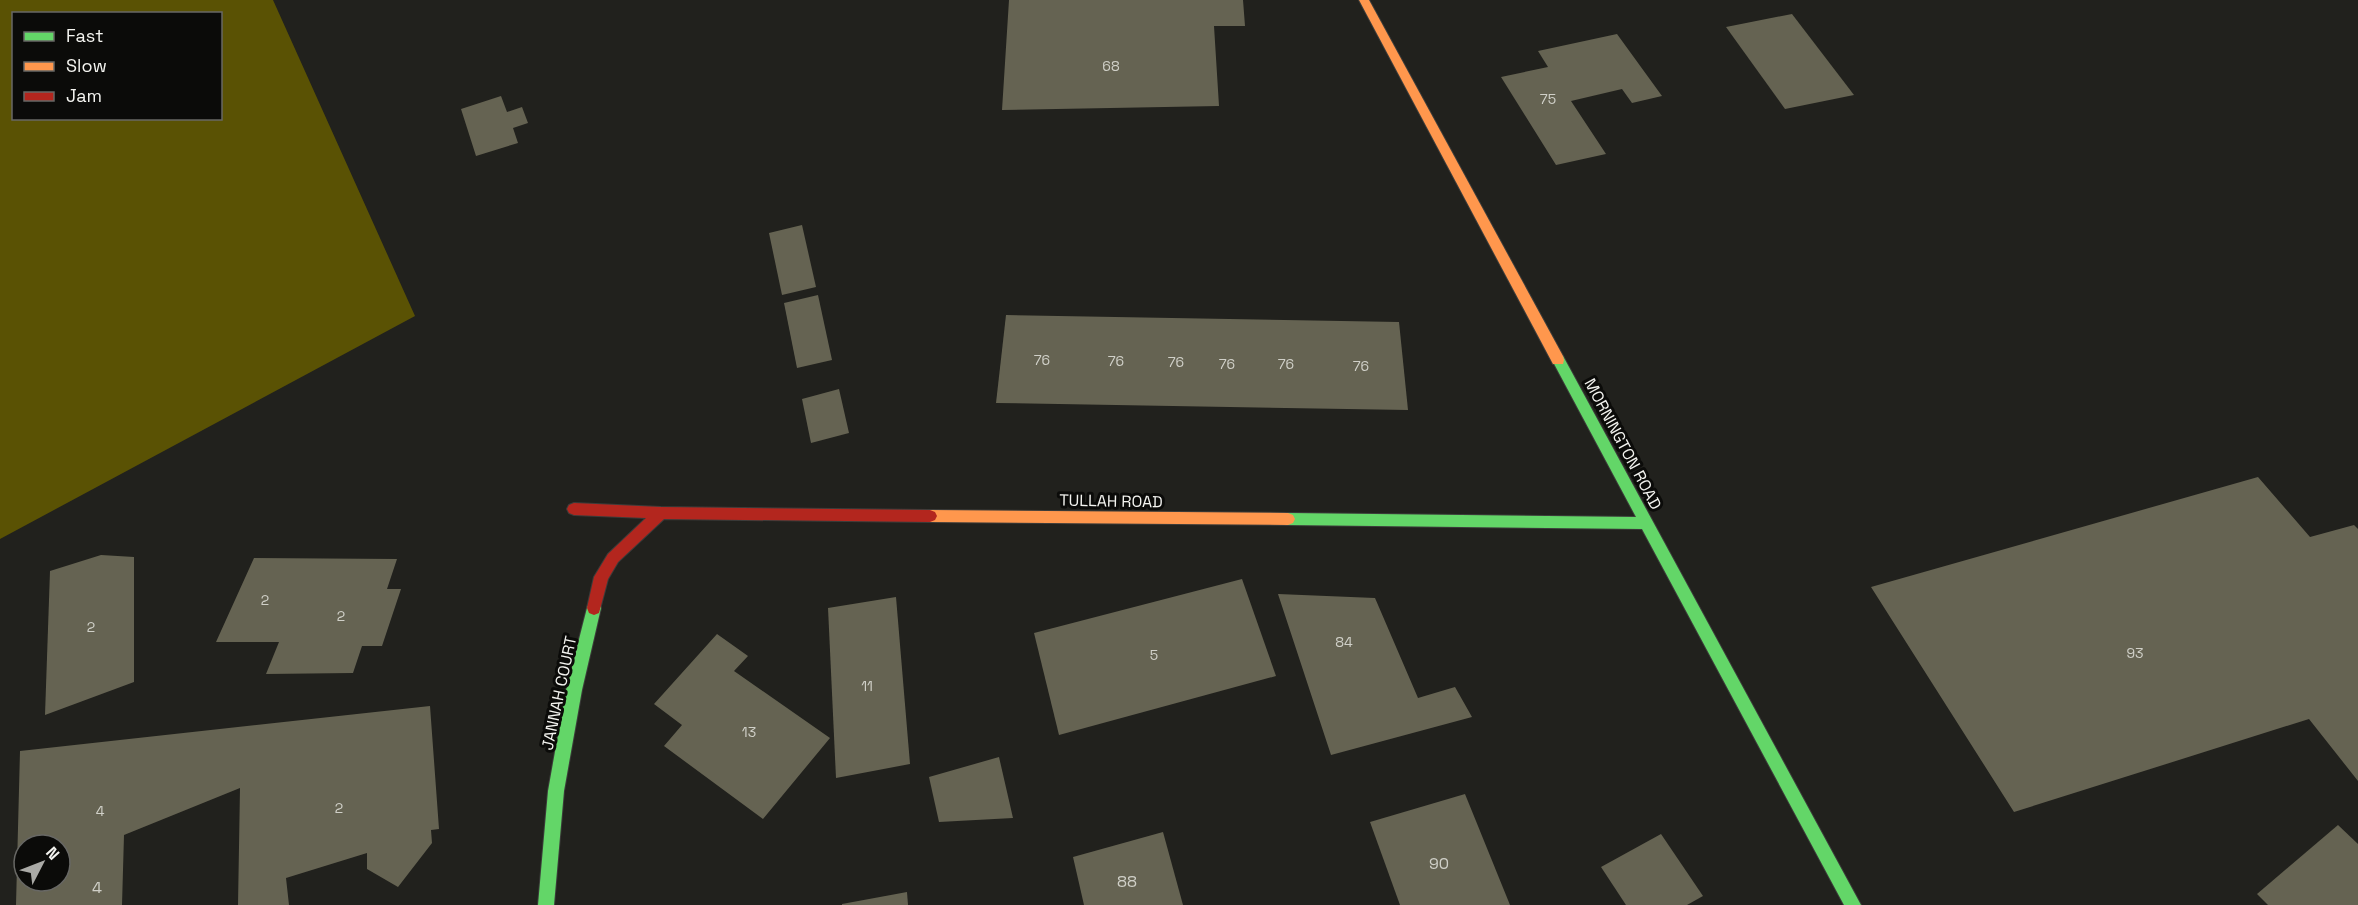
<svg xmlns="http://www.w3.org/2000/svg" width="2358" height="905" font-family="'Space Grotesk',sans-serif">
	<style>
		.forest { fill: #5a5204; fill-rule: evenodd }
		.building { fill: #656352; fill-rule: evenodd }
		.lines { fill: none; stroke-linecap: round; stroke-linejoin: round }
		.fast-casing { stroke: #3c3c3a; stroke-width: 2 }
		.slow-casing { stroke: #3c3c3a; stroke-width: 2 }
		.jam-casing { stroke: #3c3c3a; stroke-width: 2 }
		.fast { fill: #63d668; fill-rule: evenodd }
		.slow { fill: #ff974d; fill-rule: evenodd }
		.jam { fill: #b3261e; fill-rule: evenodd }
		.labels { text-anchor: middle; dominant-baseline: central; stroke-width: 6; stroke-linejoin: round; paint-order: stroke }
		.number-label { font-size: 14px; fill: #d0d0c8 }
		.street-label { font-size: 16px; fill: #f4f4f0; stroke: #0b0b09 }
		.near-number-label { font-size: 16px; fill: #d0d0c8 }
	</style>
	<rect width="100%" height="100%" fill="#21211d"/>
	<path class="forest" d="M 0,0 L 273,0 L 415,316 L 0,539 ZM 14,14 L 220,14 L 220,118 L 14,118 Z"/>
	<g class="building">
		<path d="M 1009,0 L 1243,0 L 1245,26 L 1214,26 L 1219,106 L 1002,110 Z"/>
		<path d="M 1792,14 L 1854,95 L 1785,109 L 1726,27 Z"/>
		<path d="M 1617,34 L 1662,96 L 1632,103 L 1622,89 L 1571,101 L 1606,154 L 1556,165 L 1501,77 L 1548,67 L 1538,51 Z"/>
		<path d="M 501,96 L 507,112 L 522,107 L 528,123 L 513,128 L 518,143 L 476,156 L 461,109 Z"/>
		<path d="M 802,225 L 816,287 L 782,295 L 769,233 Z"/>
		<path d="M 818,295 L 832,360 L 797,368 L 784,303 Z"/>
		<path d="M 1006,315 L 1399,322 L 1408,410 L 996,403 Z"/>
		<path d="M 839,389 L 849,433 L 811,443 L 802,399 Z"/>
		<path d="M 2258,477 L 2310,537 L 2354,525 L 2358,529 L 2358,781 L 2309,719 L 2014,812 L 1871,587 Z"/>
		<path d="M 101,555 L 134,557 L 134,682 L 45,715 L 50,571 Z"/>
		<path d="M 254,558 L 397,559 L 387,589 L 401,589 L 382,646 L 362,646 L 353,673 L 266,674 L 279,642 L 216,642 Z"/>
		<path d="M 1242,579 L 1276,676 L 1059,735 L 1034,633 Z"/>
		<path d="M 1278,594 L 1375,598 L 1418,698 L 1455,687 L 1472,717 L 1331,755 Z"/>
		<path d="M 896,597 L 910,764 L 836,778 L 828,608 Z"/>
		<path d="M 717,634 L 748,656 L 734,671 L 830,738 L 763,819 L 664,746 L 682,725 L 654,704 Z"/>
		<path d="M 430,706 L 439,829 L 431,830 L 432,843 L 398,887 L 367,869 L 367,853 L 286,878 L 289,905 L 238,905 L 240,788 L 124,835 L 122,905 L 16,905 L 20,751 ZM 24,845 L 60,845 L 60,881 L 24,881 Z"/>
		<path d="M 999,757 L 1013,818 L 939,822 L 929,777 Z"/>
		<path d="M 1465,794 L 1510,905 L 1400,905 L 1370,822 Z"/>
		<path d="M 2338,825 L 2358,844 L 2358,905 L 2268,905 L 2257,894 Z"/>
		<path d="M 1163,832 L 1183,905 L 1084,905 L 1073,857 Z"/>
		<path d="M 1661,834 L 1703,896 L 1687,905 L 1626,905 L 1601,867 Z"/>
		<path d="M 907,892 L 908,905 L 842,905 L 842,904 Z"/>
	</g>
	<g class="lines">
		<g class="fast-casing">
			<g id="fast">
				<path d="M 1558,355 L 1563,356 L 1861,905 L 1844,905 L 1642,529 L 1288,525 L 1283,523 L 1281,519 L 1283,515 L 1288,513 L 1636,517 L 1552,360 Z"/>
				<path d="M 594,601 L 599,603 L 601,608 L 582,690 L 564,791 L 554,905 L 538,905 L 548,791 L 566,690 L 587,608 L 589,603 Z"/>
			</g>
		</g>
		<g class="slow-casing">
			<g id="slow">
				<path d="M 1359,0 L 1369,0 L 1563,356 L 1564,360 L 1563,364 L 1553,364 Z"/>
				<path d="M 930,510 L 1288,513 L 1293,515 L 1295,519 L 1293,523 L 1288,525 L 930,522 L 925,520 L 923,516 L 925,512 Z"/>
			</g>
		</g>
		<g class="jam-casing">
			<path id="jam" d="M 574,503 L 661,507 L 930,510 L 935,512 L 937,516 L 935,520 L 930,522 L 664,519 L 618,562 L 608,579 L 599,613 L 594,615 L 589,613 L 587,608 L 594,577 L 608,554 L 646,518 L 574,515 L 569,513 L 567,509 L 569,505 Z"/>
		</g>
		<use href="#fast" class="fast"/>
		<use href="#slow" class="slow"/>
		<use href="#jam" class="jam"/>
	</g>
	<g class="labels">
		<g class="number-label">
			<text x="1111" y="66">68</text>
			<text x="1548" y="99">75</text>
			<text x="1042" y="360">76</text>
			<text x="1116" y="361">76</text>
			<text x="1176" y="362">76</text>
			<text x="1227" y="364">76</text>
			<text x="1286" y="364">76</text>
			<text x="1361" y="366">76</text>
			<text x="265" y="600">2</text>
			<text x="341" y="616">2</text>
			<text x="91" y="627">2</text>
			<text x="1344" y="642">84</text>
			<text x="2135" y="653">93</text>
			<text x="1154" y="655">5</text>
			<text x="867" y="686">11</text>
			<text x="749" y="732">13</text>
			<text x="339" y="808">2</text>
			<text x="100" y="811">4</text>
		</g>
		<g class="street-label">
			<text transform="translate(1623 444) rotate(62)">MORNINGTON ROAD</text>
			<text transform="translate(1111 501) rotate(1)">TULLAH ROAD</text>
			<text transform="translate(559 693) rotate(-78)">JANNAH COURT</text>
		</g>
		<g class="near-number-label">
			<text x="1439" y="863">90</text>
			<text x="1127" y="881">88</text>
			<text x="97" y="887">4</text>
		</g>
	</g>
	<rect x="12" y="12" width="210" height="108" fill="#0b0b09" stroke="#686865" stroke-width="1.5"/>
	<rect x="24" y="32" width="30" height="9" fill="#63d668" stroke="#686865" stroke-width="1.5"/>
	<text x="66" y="42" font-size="18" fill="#f4f4f0">Fast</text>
	<rect x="24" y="62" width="30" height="9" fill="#ff974d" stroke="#686865" stroke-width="1.5"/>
	<text x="66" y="72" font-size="18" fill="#f4f4f0">Slow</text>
	<rect x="24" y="92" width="30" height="9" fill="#b3261e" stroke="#686865" stroke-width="1.5"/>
	<text x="66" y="102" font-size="18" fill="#f4f4f0">Jam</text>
	<g transform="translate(42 863) rotate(48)"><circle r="28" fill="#0b0b09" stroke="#686865" stroke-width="1.5"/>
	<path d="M0-4.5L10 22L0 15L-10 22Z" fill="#aaaaa6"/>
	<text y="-9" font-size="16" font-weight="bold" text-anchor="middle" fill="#f4f4f0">N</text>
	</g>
</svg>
